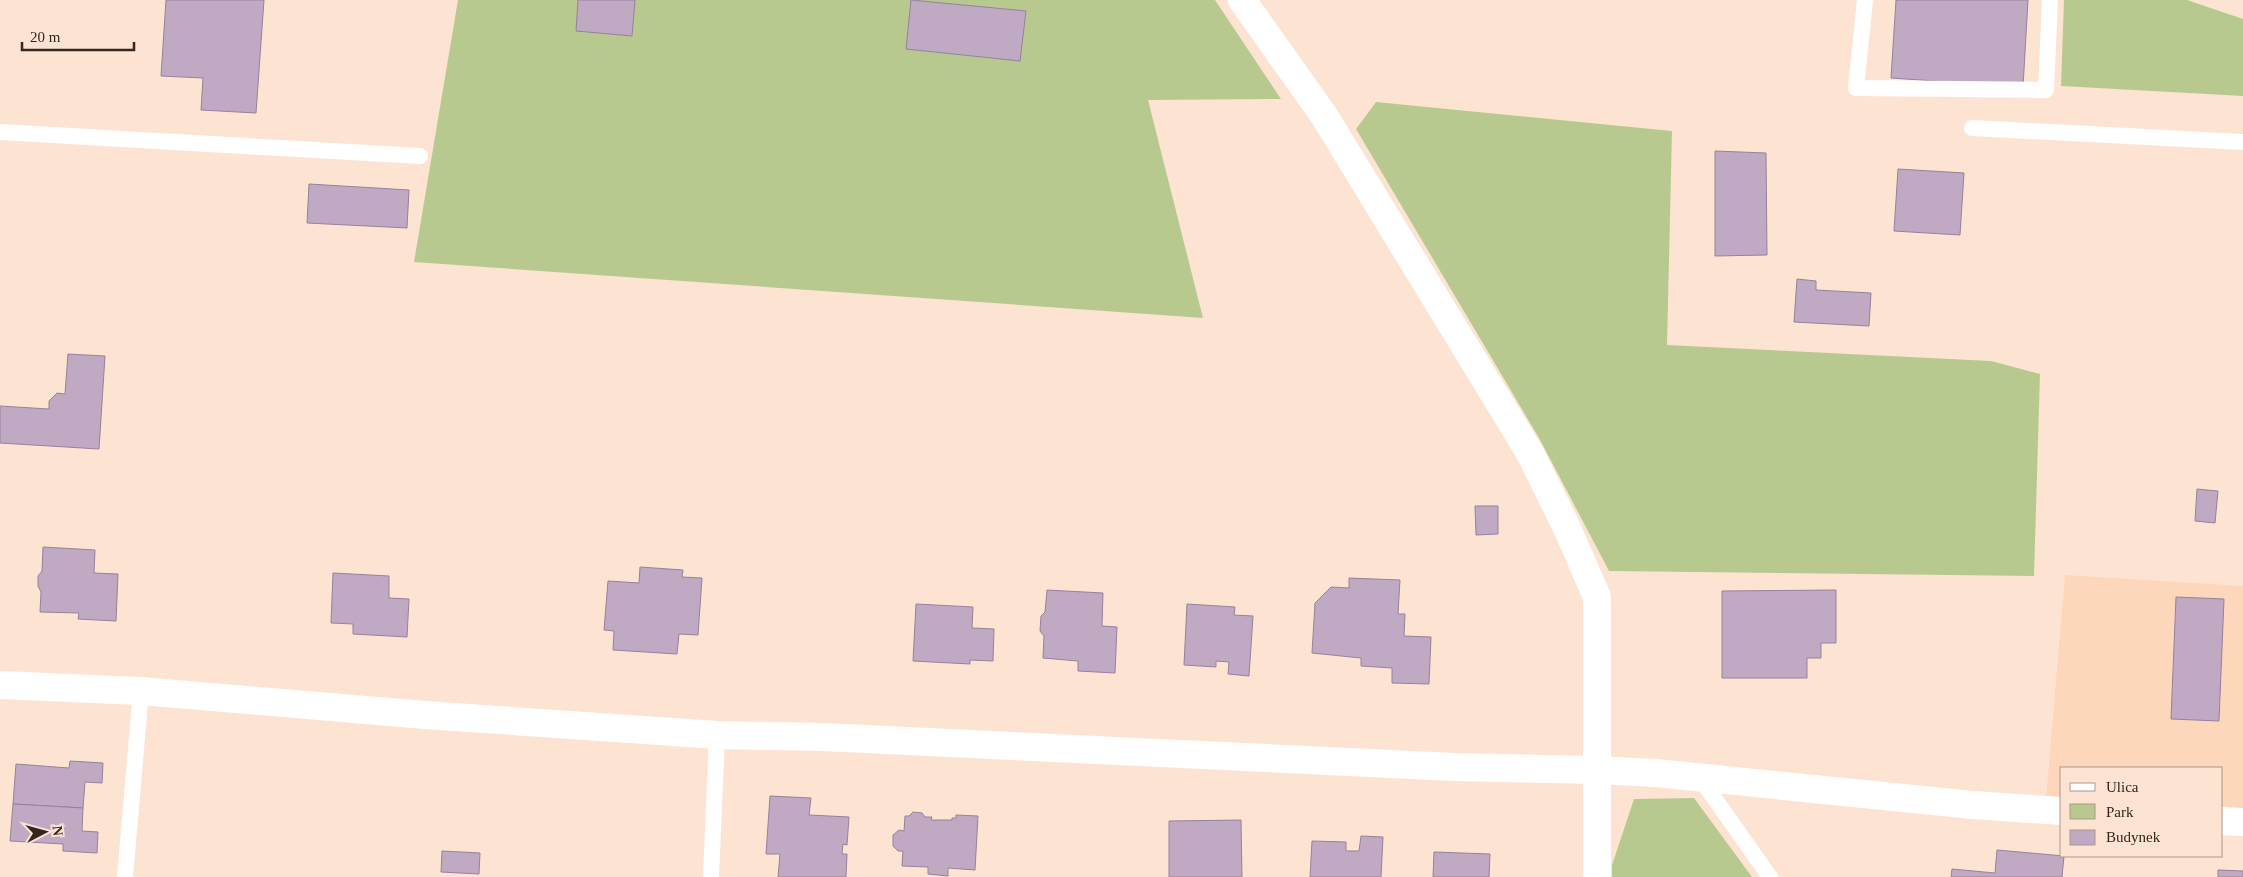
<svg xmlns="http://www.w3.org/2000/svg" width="2243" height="877" font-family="Georgia,serif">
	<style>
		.built { fill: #fdd7bb }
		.green { fill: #b8c990 }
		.building { fill: #c0a9c3; stroke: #97819b }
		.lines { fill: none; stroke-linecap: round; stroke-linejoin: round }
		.service { stroke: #fff; stroke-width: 16 }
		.minor { stroke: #fff; stroke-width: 28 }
	</style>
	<rect width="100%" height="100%" fill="#fde4d2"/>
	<path class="built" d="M 2065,575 L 2243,586 L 2243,813 L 2222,811 L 2222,768 L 2062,768 L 2062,800 L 2046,799 Z"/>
	<g class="green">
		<path d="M 458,0 L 1215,0 L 1281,99 L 1148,100 L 1203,318 L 414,262 Z"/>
		<path d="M 2064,0 L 2187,0 L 2243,19 L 2243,96 L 2061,86 Z"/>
		<path d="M 1376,102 L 1672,131 L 1667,345 L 1991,361 L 2040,374 L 2034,576 L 1609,571 L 1539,438 L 1356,129 Z"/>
		<path d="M 1694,798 L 1752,877 L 1612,877 L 1612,865 L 1634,799 Z"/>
	</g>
	<g class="building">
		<path d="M 166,0 L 264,0 L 256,113 L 201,110 L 203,78 L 161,76 Z"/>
		<path d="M 578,0 L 635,0 L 632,36 L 576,31 Z"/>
		<path d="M 911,0 L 1026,11 L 1020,61 L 906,49 Z"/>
		<path d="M 1896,0 L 2028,0 L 2023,87 L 1891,78 Z"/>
		<path d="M 1715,151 L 1766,153 L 1767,255 L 1715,256 Z"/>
		<path d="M 1898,169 L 1964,173 L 1960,235 L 1894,231 Z"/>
		<path d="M 309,184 L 409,190 L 407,228 L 307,223 Z"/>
		<path d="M 1797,279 L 1816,281 L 1816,290 L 1871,293 L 1869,326 L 1794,322 Z"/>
		<path d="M 68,354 L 105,356 L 99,449 L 0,443 L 0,406 L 49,409 L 49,401 L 57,393 L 65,394 Z"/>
		<path d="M 2197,489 L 2218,491 L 2215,523 L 2195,521 Z"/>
		<path d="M 1475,506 L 1498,506 L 1498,534 L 1476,535 Z"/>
		<path d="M 43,547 L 95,550 L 94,573 L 118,574 L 116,621 L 78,619 L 79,613 L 40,612 L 41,592 L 38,586 L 38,576 L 42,571 Z"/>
		<path d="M 640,567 L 683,570 L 682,577 L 702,578 L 698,635 L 679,634 L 677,654 L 613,650 L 614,631 L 604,630 L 608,581 L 639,583 Z"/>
		<path d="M 333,573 L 389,576 L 389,598 L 409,599 L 407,637 L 353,634 L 353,624 L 331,623 Z"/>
		<path d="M 1349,578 L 1400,580 L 1398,614 L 1405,614 L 1404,636 L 1431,637 L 1429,684 L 1392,683 L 1392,668 L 1361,666 L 1361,658 L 1312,653 L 1315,603 L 1331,587 L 1349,588 Z"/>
		<path d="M 1047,590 L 1103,593 L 1102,626 L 1117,627 L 1115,673 L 1078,671 L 1078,661 L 1043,658 L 1044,636 L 1040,631 L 1041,616 L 1045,612 Z"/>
		<path d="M 1836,590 L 1836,643 L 1821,643 L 1821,658 L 1807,658 L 1807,678 L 1722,678 L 1722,591 Z"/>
		<path d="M 2176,597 L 2224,599 L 2219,721 L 2171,719 Z"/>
		<path d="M 916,604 L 973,607 L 972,628 L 994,629 L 993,661 L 970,660 L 970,664 L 913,661 Z"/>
		<path d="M 1187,604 L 1235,607 L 1234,615 L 1253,616 L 1249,676 L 1228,674 L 1229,662 L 1216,661 L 1216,667 L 1184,665 Z"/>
		<path d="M 70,761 L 103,763 L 102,783 L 85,782 L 83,808 L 13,804 L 16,764 L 69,768 Z"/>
		<path d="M 770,796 L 811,798 L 809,815 L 849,817 L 847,845 L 843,844 L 842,854 L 847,854 L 846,877 L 778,877 L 780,854 L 766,854 Z"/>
		<path d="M 13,804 L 83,808 L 82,831 L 98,832 L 97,853 L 63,851 L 63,844 L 10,841 Z"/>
		<path d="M 913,812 L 922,813 L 925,817 L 932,817 L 931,820 L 952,820 L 952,818 L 956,818 L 956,815 L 978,816 L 975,870 L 948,868 L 948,876 L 928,874 L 928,867 L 902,866 L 903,851 L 898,851 L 893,846 L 893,835 L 899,830 L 904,831 L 905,816 L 909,816 Z"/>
		<path d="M 1241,820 L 1242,877 L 1169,877 L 1169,821 Z"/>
		<path d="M 1361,836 L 1383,837 L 1381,877 L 1310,877 L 1312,841 L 1346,842 L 1346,851 L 1359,851 Z"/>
		<path d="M 1997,850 L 2064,856 L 2062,877 L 1951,877 L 1952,869 L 1995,873 Z"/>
		<path d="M 442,851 L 480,853 L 479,874 L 441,872 Z"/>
		<path d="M 1434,852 L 1490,854 L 1489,877 L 1433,877 Z"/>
		<path d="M 2218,870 L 2243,871 L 2243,877 L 2218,877 Z"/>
	</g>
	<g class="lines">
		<g class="service">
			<path d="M 1865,0 L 1856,88 L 2046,90 L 2050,0"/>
			<path d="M 1972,128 L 2243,142"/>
			<path d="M 0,132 L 420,156"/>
			<path d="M 1700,778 L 1770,877"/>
			<path d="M 125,877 L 141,691"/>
			<path d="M 711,877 L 717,735"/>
		</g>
		<g class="minor">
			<path d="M 1242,0 L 1325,117 L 1530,453 L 1567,528 L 1597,597 L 1597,877"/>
			<path d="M 0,685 L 141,691 L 425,715 L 717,735 L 824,737 L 1454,767 L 1597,770 L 1656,773 L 1973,805 L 2062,811"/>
			<path d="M 2222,821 L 2243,822"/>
		</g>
	</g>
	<rect x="2060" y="767" width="162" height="90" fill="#fde4d2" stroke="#ac988a"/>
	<rect x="2070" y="783" width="25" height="8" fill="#ffffff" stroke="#ac988a"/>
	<text x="2106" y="792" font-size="15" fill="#32261e">Ulica</text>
	<rect x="2070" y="804" width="25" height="15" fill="#b8c990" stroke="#ac988a"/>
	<text x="2106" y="817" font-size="15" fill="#32261e">Park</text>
	<rect x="2070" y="830" width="25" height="15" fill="#c0a9c3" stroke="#ac988a"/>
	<text x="2106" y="842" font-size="15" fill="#32261e">Budynek</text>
	<g transform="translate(45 832) rotate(84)" stroke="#fde4d2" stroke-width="4" paint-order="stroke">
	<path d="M0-4L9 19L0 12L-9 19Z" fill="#32261e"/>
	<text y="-8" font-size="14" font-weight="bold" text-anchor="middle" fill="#32261e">N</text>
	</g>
	<path d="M22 42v8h112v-8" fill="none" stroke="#32261e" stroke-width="2.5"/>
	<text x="30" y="42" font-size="15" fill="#32261e" stroke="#fde4d2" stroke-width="4" paint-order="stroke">20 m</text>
</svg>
